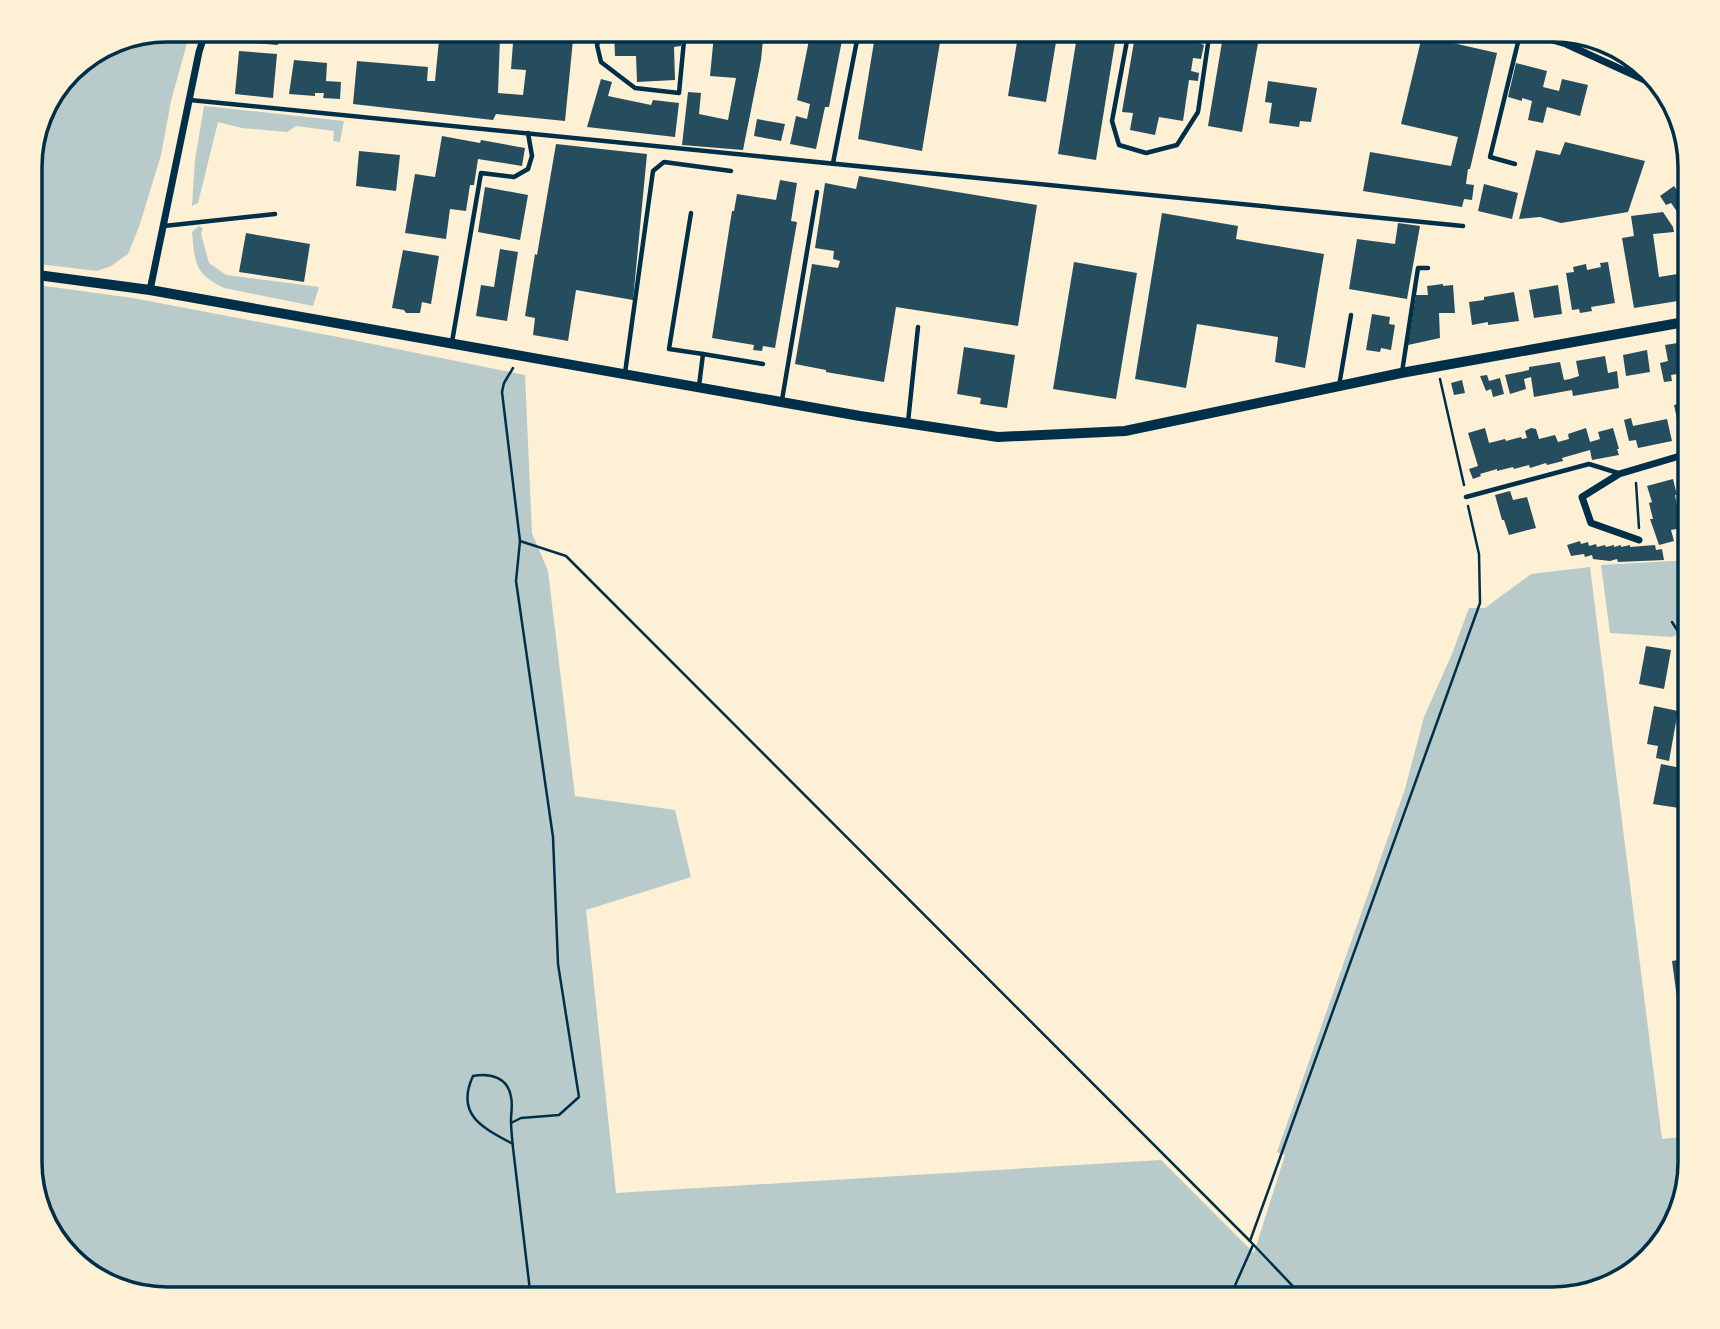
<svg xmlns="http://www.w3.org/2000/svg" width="1720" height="1329" font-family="Mulish,sans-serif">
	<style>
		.green { fill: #b9caca }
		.building { fill: #264d5e }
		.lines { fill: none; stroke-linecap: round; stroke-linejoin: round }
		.path { stroke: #003049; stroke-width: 2.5 }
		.service { stroke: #003049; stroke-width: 4.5 }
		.minor { stroke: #003049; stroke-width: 7 }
		.tertiary { stroke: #003049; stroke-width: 10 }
		.rim { fill: none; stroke: #003049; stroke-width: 3.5 }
	</style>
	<rect width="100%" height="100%" fill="#fdf0d5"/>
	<g class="green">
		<path d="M 166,30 L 177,30 L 187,43 L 171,101 L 161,155 L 139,227 L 128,254 L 111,266 L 97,271 L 30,263 L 30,157 L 44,106 L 76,64 L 115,40 Z"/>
		<path d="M 204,106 L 344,121 L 340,142 L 333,141 L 334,131 L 296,126 L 287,132 L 242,128 L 218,122 L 198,203 L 192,206 L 195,160 Z"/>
		<path d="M 199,226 L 203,228 L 201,234 L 209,263 L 226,275 L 319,287 L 313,306 L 224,288 C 194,273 195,263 192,232 Z"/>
		<path d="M 30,284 L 133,298 L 338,337 L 525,375 L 532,533 L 548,571 L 575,796 L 675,810 L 691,877 L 586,910 L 616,1193 L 1161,1160 L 1254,1253 L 1285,1155 L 1277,1152 L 1405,789 L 1424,717 L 1452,654 L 1469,608 L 1485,608 L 1531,574 L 1590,567 L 1662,1139 L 1690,1136 L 1690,1163 L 1662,1246 L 1614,1285 L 1553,1299 L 166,1299 L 83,1271 L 44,1223 L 30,1171 Z"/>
		<path d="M 1690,560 L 1690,627 L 1672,637 L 1610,633 L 1601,565 Z"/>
	</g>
	<g class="building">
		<path d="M 241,30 L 279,30 L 278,45 L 240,42 Z"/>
		<path d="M 440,30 L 485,30 L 485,35 L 500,37 L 498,93 L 523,95 L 526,70 L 511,69 L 514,30 L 574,30 L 565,121 L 496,114 L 493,120 L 353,104 L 357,61 L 428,67 L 427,81 L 435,81 Z"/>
		<path d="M 614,30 L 682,30 L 681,46 L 674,47 L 675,80 L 637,82 L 636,56 L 615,56 Z"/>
		<path d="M 731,30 L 764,30 L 761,60 L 743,150 L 682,145 L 688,92 L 701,93 L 699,114 L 728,120 L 736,78 L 710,76 L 714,35 L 730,36 Z"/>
		<path d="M 811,30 L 844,30 L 829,107 L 825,107 L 816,149 L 790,144 L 796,116 L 807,119 L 810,104 L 797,100 Z"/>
		<path d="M 876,30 L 909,32 L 910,30 L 942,30 L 922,151 L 858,139 Z"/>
		<path d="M 1019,30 L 1058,30 L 1046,102 L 1008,96 Z"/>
		<path d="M 1078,30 L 1117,30 L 1096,160 L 1058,154 Z"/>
		<path d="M 1136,30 L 1198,30 L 1196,42 L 1204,45 L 1201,59 L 1193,58 L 1191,71 L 1199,73 L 1198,81 L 1189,80 L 1183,121 L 1159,117 L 1155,135 L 1130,130 L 1133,113 L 1122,112 Z"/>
		<path d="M 1224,30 L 1260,32 L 1242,132 L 1208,126 Z"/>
		<path d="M 1422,36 L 1497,53 L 1470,169 L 1468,169 L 1466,184 L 1474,185 L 1472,200 L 1464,199 L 1462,207 L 1363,191 L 1370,152 L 1451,166 L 1458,137 L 1401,124 Z"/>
		<path d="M 239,51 L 277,54 L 273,98 L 235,94 Z"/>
		<path d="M 294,60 L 327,63 L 326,81 L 341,82 L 340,99 L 323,98 L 324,93 L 315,93 L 315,96 L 289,94 Z"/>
		<path d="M 1516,63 L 1547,71 L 1543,87 L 1559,91 L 1562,79 L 1588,85 L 1580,116 L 1547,107 L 1543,123 L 1528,120 L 1532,101 L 1522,98 L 1522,101 L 1508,97 Z"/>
		<path d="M 601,79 L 612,82 L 608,96 L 651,105 L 653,100 L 679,103 L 675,137 L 587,127 Z"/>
		<path d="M 1268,81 L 1317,88 L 1311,122 L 1300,121 L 1299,127 L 1269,123 L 1272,103 L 1265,102 Z"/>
		<path d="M 757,119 L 785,124 L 781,141 L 754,136 Z"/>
		<path d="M 442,136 L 480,143 L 481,140 L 525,148 L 522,166 L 478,159 L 474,185 L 470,185 L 466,211 L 450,209 L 446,239 L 405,233 L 415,174 L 435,177 Z"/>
		<path d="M 1565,142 L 1645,161 L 1628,212 L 1561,223 L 1540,217 L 1519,219 L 1536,150 L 1560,155 Z"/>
		<path d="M 556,144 L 647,154 L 633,300 L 576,290 L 568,341 L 533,335 L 535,318 L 525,316 L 535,254 L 537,255 Z"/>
		<path d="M 359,151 L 400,155 L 396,191 L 356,186 Z"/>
		<path d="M 859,176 L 1037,205 L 1018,326 L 896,307 L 884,382 L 826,372 L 826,370 L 795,364 L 812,264 L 838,268 L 840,261 L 833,259 L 834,251 L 815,248 L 825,183 L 856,189 Z"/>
		<path d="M 780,180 L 797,183 L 791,221 L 797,222 L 775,348 L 763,346 L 762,351 L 753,350 L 754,345 L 712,338 L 732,211 L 734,211 L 737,194 L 776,200 Z"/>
		<path d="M 1484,184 L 1518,193 L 1512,219 L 1478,211 Z"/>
		<path d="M 1674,186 L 1688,206 L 1690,204 L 1690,226 L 1680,211 L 1678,213 L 1671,203 L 1666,205 L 1660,196 Z"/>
		<path d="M 485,187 L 528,195 L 520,240 L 478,232 Z"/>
		<path d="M 1663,212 L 1673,227 L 1674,232 L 1653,234 L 1659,277 L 1690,272 L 1690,293 L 1683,294 L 1684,300 L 1634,308 L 1622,238 L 1634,236 L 1631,216 Z"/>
		<path d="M 1162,213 L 1238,226 L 1236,239 L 1324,254 L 1305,368 L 1275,362 L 1278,337 L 1197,324 L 1186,388 L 1135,379 Z"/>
		<path d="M 1398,223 L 1420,226 L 1407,299 L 1349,289 L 1357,239 L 1395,244 Z"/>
		<path d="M 246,233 L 310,244 L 304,282 L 239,272 Z"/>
		<path d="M 500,249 L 518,252 L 507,321 L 476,316 L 481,285 L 494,287 Z"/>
		<path d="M 403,250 L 439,256 L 431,304 L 422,302 L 420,313 L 406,313 L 404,310 L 392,308 Z"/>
		<path d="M 1074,262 L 1137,273 L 1116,399 L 1053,389 Z"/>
		<path d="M 1608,262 L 1615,303 L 1591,307 L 1592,311 L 1580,313 L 1579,309 L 1572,310 L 1566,273 L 1574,272 L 1573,267 L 1586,264 L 1587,270 L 1601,267 L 1600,263 Z"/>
		<path d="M 1443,284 L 1443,286 L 1453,285 L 1455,313 L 1439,313 L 1440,338 L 1408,345 L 1416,295 L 1428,295 L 1427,286 Z"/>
		<path d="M 1558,285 L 1562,314 L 1534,318 L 1529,290 Z"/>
		<path d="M 1514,292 L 1519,321 L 1488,325 L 1488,322 L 1472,325 L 1469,302 L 1484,300 L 1484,297 Z"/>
		<path d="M 1372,314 L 1390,317 L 1389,324 L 1395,325 L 1391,350 L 1381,348 L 1380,352 L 1366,350 Z"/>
		<path d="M 1690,341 L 1690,372 L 1671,375 L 1672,381 L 1664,382 L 1660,363 L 1668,361 L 1665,345 Z"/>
		<path d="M 964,347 L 1015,355 L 1007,408 L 980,404 L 981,398 L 957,394 Z"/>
		<path d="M 1647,350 L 1650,372 L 1626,376 L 1623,355 Z"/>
		<path d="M 1605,356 L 1608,373 L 1617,371 L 1619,388 L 1573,396 L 1572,390 L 1534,397 L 1531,377 L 1524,379 L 1526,389 L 1510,394 L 1505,375 L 1529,370 L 1529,367 L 1560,362 L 1564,380 L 1570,379 L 1579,376 L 1576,361 Z"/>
		<path d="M 1487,375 L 1489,381 L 1500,378 L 1504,394 L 1493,397 L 1491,389 L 1486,391 L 1480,376 Z"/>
		<path d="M 1462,380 L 1465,393 L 1454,395 L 1451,383 Z"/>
		<path d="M 1684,403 L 1687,414 L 1690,413 L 1690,425 L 1679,428 L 1674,405 Z"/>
		<path d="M 1631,418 L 1633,426 L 1667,419 L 1672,441 L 1638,448 L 1636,440 L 1629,441 L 1624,420 Z"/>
		<path d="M 1485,428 L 1489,443 L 1505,439 L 1506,441 L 1521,437 L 1522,439 L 1527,438 L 1525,431 L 1531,428 L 1536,429 L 1539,439 L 1555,435 L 1558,442 L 1569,439 L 1568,434 L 1586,428 L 1590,442 L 1600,439 L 1598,432 L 1613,428 L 1619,449 L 1617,449 L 1619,455 L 1592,460 L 1590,450 L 1562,458 L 1563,461 L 1547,465 L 1546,463 L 1530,468 L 1529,465 L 1514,469 L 1513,467 L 1497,471 L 1497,469 L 1480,474 L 1481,476 L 1473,479 L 1469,469 L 1478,466 L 1468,433 Z"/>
		<path d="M 1673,479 L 1677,495 L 1675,495 L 1681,528 L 1671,530 L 1674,541 L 1659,545 L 1650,519 L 1653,519 L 1649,503 L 1652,502 L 1647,486 Z"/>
		<path d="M 1510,491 L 1513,500 L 1527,497 L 1536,528 L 1509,535 L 1504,520 L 1502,520 L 1495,495 Z"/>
		<path d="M 1580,541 L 1581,544 L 1588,542 L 1589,546 L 1596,544 L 1597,547 L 1605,545 L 1606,547 L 1614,545 L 1614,547 L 1621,545 L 1621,547 L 1630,545 L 1630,547 L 1655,545 L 1656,550 L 1662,549 L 1664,560 L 1618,562 L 1617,559 L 1610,561 L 1593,559 L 1592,555 L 1585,557 L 1584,554 L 1571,556 L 1567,545 Z"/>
		<path d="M 1646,646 L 1671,650 L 1664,689 L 1639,684 Z"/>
		<path d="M 1654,706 L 1678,711 L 1669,761 L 1656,758 L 1658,746 L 1647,744 Z"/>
		<path d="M 1661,764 L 1686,769 L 1679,808 L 1653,804 Z"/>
		<path d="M 1690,958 L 1690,1026 L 1681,1028 L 1672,961 Z"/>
		<path d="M 1683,1048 L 1690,1048 L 1690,1095 L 1689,1095 Z"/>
	</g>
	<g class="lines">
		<g class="path">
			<path d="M 180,30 L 190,41"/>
			<path d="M 513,368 L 504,383 L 502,392 L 520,541 L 566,556 L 1250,1241"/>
			<path d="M 1440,379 L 1464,485"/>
			<path d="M 1636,483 L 1639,528"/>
			<path d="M 1672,622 L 1690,650"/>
			<path d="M 511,1123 L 521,1118 L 559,1115 L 579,1097 L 558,964 L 553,837 L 516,581 L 520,541"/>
			<path d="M 513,1144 C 483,1128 455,1115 473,1076 C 490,1073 508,1077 511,1097 C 513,1104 511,1112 511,1120 C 511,1129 512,1138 513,1148 L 531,1299"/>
			<path d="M 1229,1299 L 1253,1245"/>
			<path d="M 1305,1299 L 1250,1241 L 1480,603 L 1479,554 L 1468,506"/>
		</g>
		<g class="service">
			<path d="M 603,30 L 597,45 L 601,62 L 635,88 L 679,93 L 685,30"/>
			<path d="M 1129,30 L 1112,121 L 1119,145 L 1146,153 L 1177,145 L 1198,112 L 1210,30"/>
			<path d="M 295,32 L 346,40 L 347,30"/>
			<path d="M 190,100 L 1463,226"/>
			<path d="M 833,163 L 859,30"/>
			<path d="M 1515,164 L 1490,157 L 1521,30"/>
			<path d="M 691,213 L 669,349 L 703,354 L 699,386"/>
			<path d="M 164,226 L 275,214"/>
			<path d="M 452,342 L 481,173 L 514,177 L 528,169 L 532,156 L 528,133"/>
			<path d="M 703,354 L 763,364"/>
			<path d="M 1402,372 L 1418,268 L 1428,268"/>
			<path d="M 625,373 L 653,171 L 664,162 L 731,171"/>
			<path d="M 1339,386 L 1351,315"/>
			<path d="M 782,400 L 817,192"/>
			<path d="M 908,422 L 918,327"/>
			<path d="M 1466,497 L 1589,464 L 1618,473"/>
		</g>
		<g class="minor">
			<path d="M 1519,30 L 1566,44 L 1660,87"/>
			<path d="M 150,290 L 199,52 L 206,30"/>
			<path d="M 1639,540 L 1591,523 L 1582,497 L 1619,474 L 1690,453"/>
		</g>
		<path class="tertiary" d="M 30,274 L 150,290 L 860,416 L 998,437 L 1125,431 L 1401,373 L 1690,321"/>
	</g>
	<path d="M0 0H1720V1329H0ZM167 42H1553A125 125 0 0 1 1678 167V1162A125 125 0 0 1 1553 1287H167A125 125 0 0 1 42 1162V167A125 125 0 0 1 167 42Z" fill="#fdf0d5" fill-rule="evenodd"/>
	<path class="rim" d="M167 42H1553A125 125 0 0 1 1678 167V1162A125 125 0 0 1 1553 1287H167A125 125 0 0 1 42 1162V167A125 125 0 0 1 167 42Z"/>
</svg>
